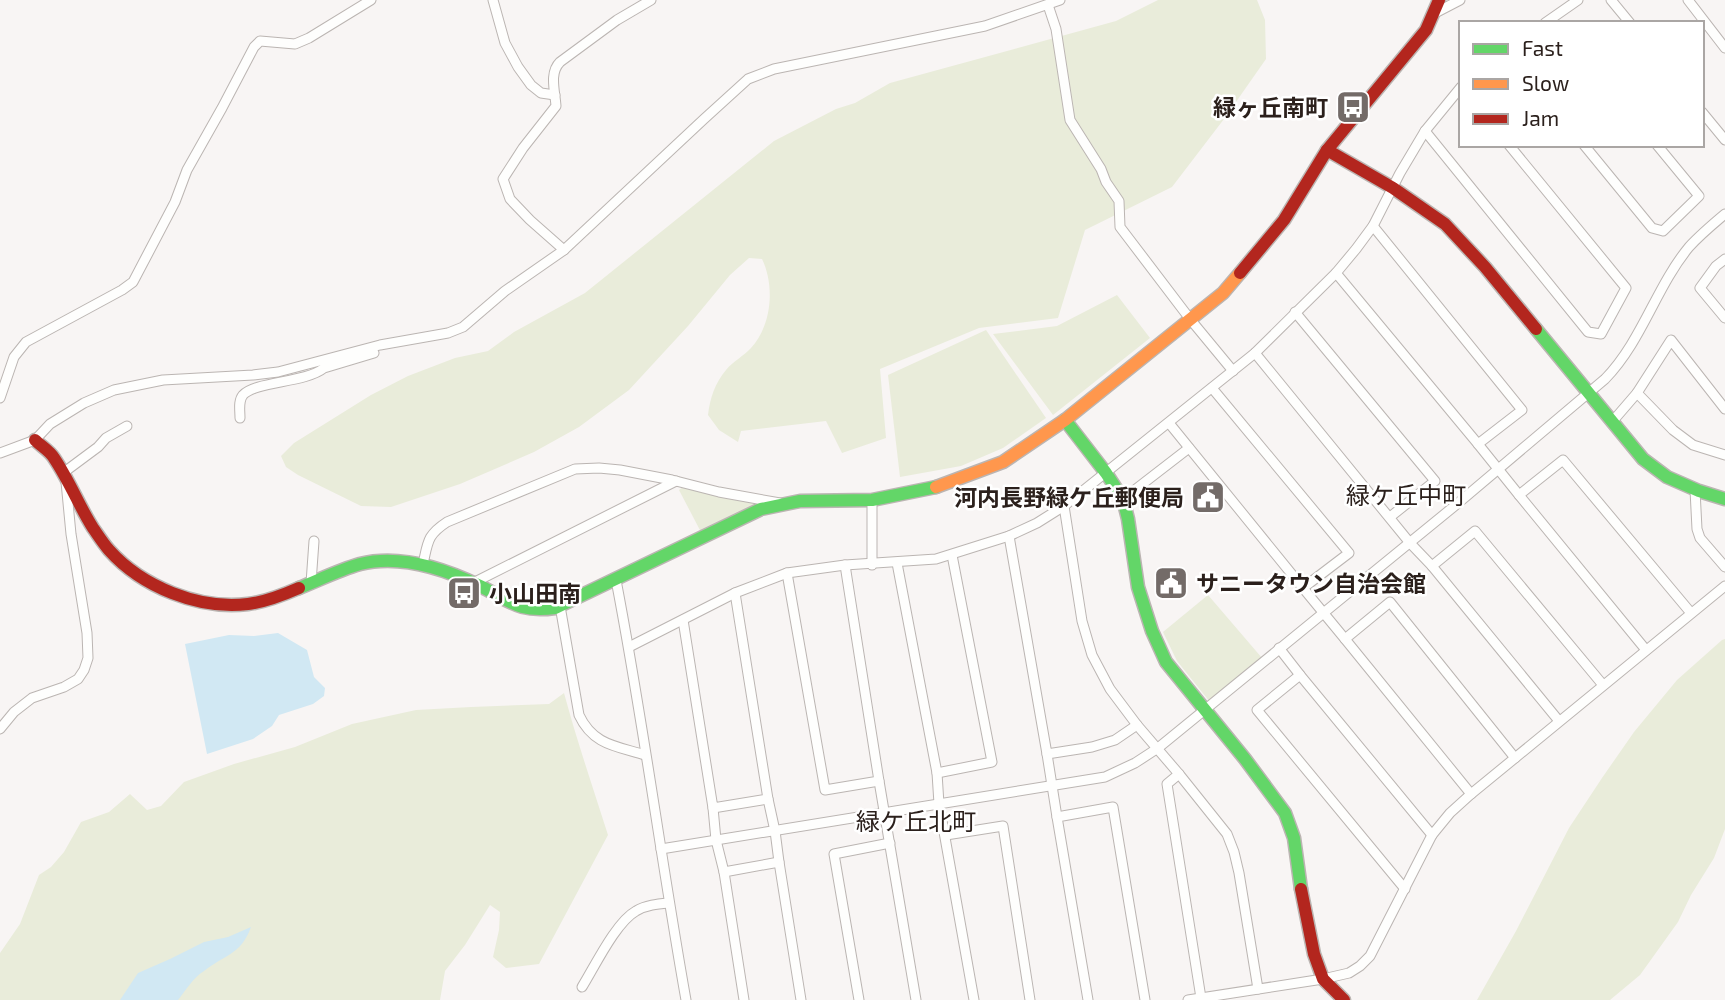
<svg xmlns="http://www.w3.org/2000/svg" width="1725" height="1000" font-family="'Exo 2','Noto Sans JP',sans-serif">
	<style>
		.green { fill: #e9ecda }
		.water { fill: #d1e8f3 }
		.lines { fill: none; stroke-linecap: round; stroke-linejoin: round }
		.street-casing { stroke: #bbb5b2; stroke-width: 11 }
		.fast-casing { stroke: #bbb5b2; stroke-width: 15 }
		.slow-casing { stroke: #bbb5b2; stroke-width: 15 }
		.jam-casing { stroke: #bbb5b2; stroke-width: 15 }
		.street { stroke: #fefefd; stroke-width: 9 }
		.fast { stroke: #63d668; stroke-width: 12 }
		.slow { stroke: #ff974d; stroke-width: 12 }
		.jam { stroke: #b3261e; stroke-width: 12 }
		.labels { text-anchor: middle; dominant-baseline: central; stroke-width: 5; stroke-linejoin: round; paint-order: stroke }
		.poi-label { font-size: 23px; font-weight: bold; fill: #2b201c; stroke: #fff; text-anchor: end }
		.neighbourhood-label { font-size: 24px; fill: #2b201c; stroke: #fff }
	</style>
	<rect width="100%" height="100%" fill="#f8f5f4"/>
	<g class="green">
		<path d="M 1158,0 L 1257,0 L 1265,20 L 1266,59 L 1224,119 L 1172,187 L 1085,230 L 1058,318 L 979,328 L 880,369 L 886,438 L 842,453 L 826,421 L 741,431 L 738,442 L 719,430 L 708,415 C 710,398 715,383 726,370 C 733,361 744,356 751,348 C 772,325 775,286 762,259 L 749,258 L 730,275 L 688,326 L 629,390 L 579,427 L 534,452 L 460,484 L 391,507 L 361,506 L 298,475 L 286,467 L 281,456 L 294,443 L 371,395 L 408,376 L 455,358 L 488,351 L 514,332 L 585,293 L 774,141 L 836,109 L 855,103 L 890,83 L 1116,21 Z"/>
		<path d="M 1117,295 L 1150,338 L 1053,415 L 993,334 L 1057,326 Z"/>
		<path d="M 986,330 L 1046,418 L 1003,448 L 961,466 L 900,477 L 888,375 Z"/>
		<path d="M 684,486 L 752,499 L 756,507 L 702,534 L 679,490 Z"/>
		<path d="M 1208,595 L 1262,658 L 1210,702 L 1177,661 L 1163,632 Z"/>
		<path d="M 1725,639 L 1725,829 L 1714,858 L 1691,895 L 1678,922 L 1640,975 L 1610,1000 L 1477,1000 L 1516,931 L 1569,828 L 1602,778 L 1634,732 L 1677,680 L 1722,640 Z"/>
		<path d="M 564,693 C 577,741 593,788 608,835 L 539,964 L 506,968 L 493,957 L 499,930 L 500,912 L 490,905 L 465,945 L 445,971 L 440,1000 L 0,1000 L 0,953 L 20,924 L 39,875 L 51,867 L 64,852 L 81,822 L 109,812 L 130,794 L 147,810 L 161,806 L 184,782 L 234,764 L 295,747 L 352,724 L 416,710 L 471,707 L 549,704 Z"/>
	</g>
	<g class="water">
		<path d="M 278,633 L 307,650 L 314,677 L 325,688 L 324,696 L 313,704 L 279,715 L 272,726 L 253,739 L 207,754 L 185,644 L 229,635 L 254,636 Z"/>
		<path d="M 251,927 C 241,955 224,955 204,971 C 193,978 186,990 178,1000 L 120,1000 L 138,973 L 170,959 L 204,942 L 228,937 Z"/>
	</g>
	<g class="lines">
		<g class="street-casing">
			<g id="street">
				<path d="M 493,0 L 505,43 L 518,67 L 531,85 L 541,93 L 555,95"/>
				<path d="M 1611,0 L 1630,23"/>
				<path d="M 1688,0 L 1725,48"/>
				<path d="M 1048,5 L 1056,29 L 1070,120 L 1101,169 L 1106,182 L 1119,201 L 1120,227 L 1190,319 L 1233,371"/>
				<path d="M 1435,13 L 1460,0"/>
				<path d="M 1545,23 L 1578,0"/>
				<path d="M 1702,112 L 1725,140"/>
				<path d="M 1425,131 L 1588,332 L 1601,334 L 1626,288 L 1509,145"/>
				<path d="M 1584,145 L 1652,228 L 1663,231 L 1699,196 L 1657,145"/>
				<path d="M 564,250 L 530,220 L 510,199 L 503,179 L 523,148 L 556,106 C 555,91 549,73 560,62 L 617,20 L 651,0"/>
				<path d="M 1725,259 L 1716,266 L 1700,288 L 1725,318"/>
				<path d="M 1336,273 L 1478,444 L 1522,410 L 1373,226"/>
				<path d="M 1295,312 L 1435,481 L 1390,517"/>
				<path d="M 1255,353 L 1410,543 L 1432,566 L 1559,721"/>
				<path d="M 1637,393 L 1673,430 L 1693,445 L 1725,455"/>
				<path d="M 0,398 L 14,357 L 26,342 L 122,290 L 133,282 L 175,202 L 187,170 L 222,108 L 254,47 L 260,41 L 295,44 L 309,38 L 371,0"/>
				<path d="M 240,418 C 240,410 238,401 243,395 C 256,381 305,383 324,368 L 374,353"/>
				<path d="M 1612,422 L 1637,393 L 1671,340 L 1725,409"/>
				<path d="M 1169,423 L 1303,588 L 1349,553 L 1212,388"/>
				<path d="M 1478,444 L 1519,495"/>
				<path d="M 0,453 L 35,440 L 50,424 L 84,403 L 114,390 L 163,380 L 253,375 L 278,372 L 380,345 L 448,333 L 463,327 L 505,291 L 564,250 L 704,119 L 748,79 L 774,69 L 985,26 L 1060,0"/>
				<path d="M 63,473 L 98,447 L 106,438 L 127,426"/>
				<path d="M 1695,490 L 1697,529 L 1700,538 L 1725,567"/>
				<path d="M 1123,499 L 1189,448"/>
				<path d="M 1009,536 L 1047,754 L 1092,747 L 1115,740 L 1137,725 L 1110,689 L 1092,655 L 1082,621 L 1064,506"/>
				<path d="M 897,563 L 937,773 L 992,762 L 952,555"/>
				<path d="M 423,564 C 428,542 427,535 447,522 L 575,469 L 599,468 L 620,470 L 672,480 L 719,492 L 780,503"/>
				<path d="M 872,565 L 872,500"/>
				<path d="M 1432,566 L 1475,531 L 1603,685"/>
				<path d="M 787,573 L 825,790 L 879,781 L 845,565"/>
				<path d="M 616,580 C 643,720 661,860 686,1000"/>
				<path d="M 311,583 L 314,541"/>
				<path d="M 473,583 L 676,481"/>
				<path d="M 1303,588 L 1345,639"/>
				<path d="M 560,606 L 579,715 C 593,745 616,746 645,755"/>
				<path d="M 683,620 L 713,808 L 768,799 L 735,593"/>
				<path d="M 629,647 L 735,593 L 787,573 L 845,565 L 936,559 L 1009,536 L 1037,523 L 1064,506 L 1255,353 L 1336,273 L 1356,249 L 1373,226 L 1400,173 L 1425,131 L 1461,87"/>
				<path d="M 1279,648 L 1300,675"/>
				<path d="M 1646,650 L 1519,495 L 1563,460 L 1691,613"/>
				<path d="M 1137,725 L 1179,774"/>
				<path d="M 0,729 L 14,712 L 32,698 L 64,687 L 78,679 L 84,670 L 88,658 L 87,633 L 71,534 L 66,482"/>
				<path d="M 1047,754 L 1057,817"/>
				<path d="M 937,773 L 939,804 L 974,1000"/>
				<path d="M 879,781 L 916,1000"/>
				<path d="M 1471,794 L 1345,639 L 1390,602 L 1515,758"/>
				<path d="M 768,799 L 775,831 L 779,862"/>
				<path d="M 713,808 L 716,840 L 724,872"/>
				<path d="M 946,835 L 1003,826 L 1030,1000"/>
				<path d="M 661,849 L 1105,777 L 1135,763 L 1158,748 L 1457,504 L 1605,379 C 1642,341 1656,287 1689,247 C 1700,235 1713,224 1725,214"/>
				<path d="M 1405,889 L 1257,710 L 1300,675 L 1432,835"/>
				<path d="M 582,987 C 595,966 616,922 636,911 C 646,905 658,904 669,903"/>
				<path d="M 1201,998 L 1167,784 L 1179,774 L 1227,834 L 1234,852 L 1239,873 L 1258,989"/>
				<path d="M 744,1000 L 724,872 L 779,862 L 801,1000"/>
				<path d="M 859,1000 L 834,854 L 890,843"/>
				<path d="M 1088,1000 L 1057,817 L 1113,807 L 1145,1000"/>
				<path d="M 1188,1000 L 1323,979 L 1349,973 L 1360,966 L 1370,956 L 1432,835 L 1450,813 L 1471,794 L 1725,586"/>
			</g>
		</g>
		<g class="fast-casing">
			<g id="fast">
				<path d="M 1536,329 L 1643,459 L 1667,477 L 1699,491 L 1725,499"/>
				<path d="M 1065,420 L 1106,473 L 1123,499 L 1128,519 L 1138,587 L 1152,631 L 1166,662 L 1245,759 L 1285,813 L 1294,838 L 1301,889"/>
				<path d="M 299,588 C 319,580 339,570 360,564 C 400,554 443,568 480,586 C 510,601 519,613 555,608 L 761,509 L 800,501 L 872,500 L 936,487"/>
			</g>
		</g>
		<g class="slow-casing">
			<path id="slow" d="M 936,487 L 1003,462 L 1065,420 L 1223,293 L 1240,273"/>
		</g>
		<g class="jam-casing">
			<g id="jam">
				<path d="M 1327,150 L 1393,188 L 1445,224 L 1485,267 L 1536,329"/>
				<path d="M 1240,273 L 1284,220 L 1327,150 L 1426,30 L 1439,0"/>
				<path d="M 35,440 C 41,446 50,451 54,458 C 69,480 79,506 93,528 C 98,535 103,543 109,550 C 142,587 199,610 248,604 C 266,602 283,595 299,588"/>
				<path d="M 1301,889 L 1314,954 L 1323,979 L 1344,1000"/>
			</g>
		</g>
		<use href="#street" class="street"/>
		<use href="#fast" class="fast"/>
		<use href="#slow" class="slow"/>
		<use href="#jam" class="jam"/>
	</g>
	<defs>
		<g id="bus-square" transform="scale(1.75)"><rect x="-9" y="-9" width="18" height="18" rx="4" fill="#736b68" stroke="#fff"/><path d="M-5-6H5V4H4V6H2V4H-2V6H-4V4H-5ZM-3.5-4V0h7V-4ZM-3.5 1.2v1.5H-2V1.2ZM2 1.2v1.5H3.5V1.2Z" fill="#fff"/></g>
		<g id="civic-square" transform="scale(1.75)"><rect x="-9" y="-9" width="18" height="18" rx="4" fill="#736b68" stroke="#fff"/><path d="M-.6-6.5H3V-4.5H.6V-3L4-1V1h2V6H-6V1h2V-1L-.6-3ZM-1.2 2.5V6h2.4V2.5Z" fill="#fff"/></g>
	</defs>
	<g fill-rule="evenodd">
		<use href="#bus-square" x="1353" y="107"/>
		<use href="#civic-square" x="1208" y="497"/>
		<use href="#civic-square" x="1171" y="583"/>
		<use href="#bus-square" x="464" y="593"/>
	</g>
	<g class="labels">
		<g class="poi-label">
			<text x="1328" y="107">緑ヶ丘南町</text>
			<text x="1184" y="497">河内長野緑ケ丘郵便局</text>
			<text x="1196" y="583" text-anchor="start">サニータウン自治会館</text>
			<text x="489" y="593" text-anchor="start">小山田南</text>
		</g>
		<g class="neighbourhood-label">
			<text x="1406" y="494">緑ケ丘中町</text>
			<text x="916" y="820">緑ケ丘北町</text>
		</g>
	</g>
	<rect x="1459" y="21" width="245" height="126" fill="#ffffff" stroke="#aaa6a4" stroke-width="2"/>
	<rect x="1473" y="44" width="35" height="10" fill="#63d668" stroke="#aaa6a4" stroke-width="2"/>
	<text x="1522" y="56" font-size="21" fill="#2b201c">Fast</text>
	<rect x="1473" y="79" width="35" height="10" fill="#ff974d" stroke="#aaa6a4" stroke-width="2"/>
	<text x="1522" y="91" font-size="21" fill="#2b201c">Slow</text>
	<rect x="1473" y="114" width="35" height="10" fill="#b3261e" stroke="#aaa6a4" stroke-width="2"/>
	<text x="1522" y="126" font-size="21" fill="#2b201c">Jam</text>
</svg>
